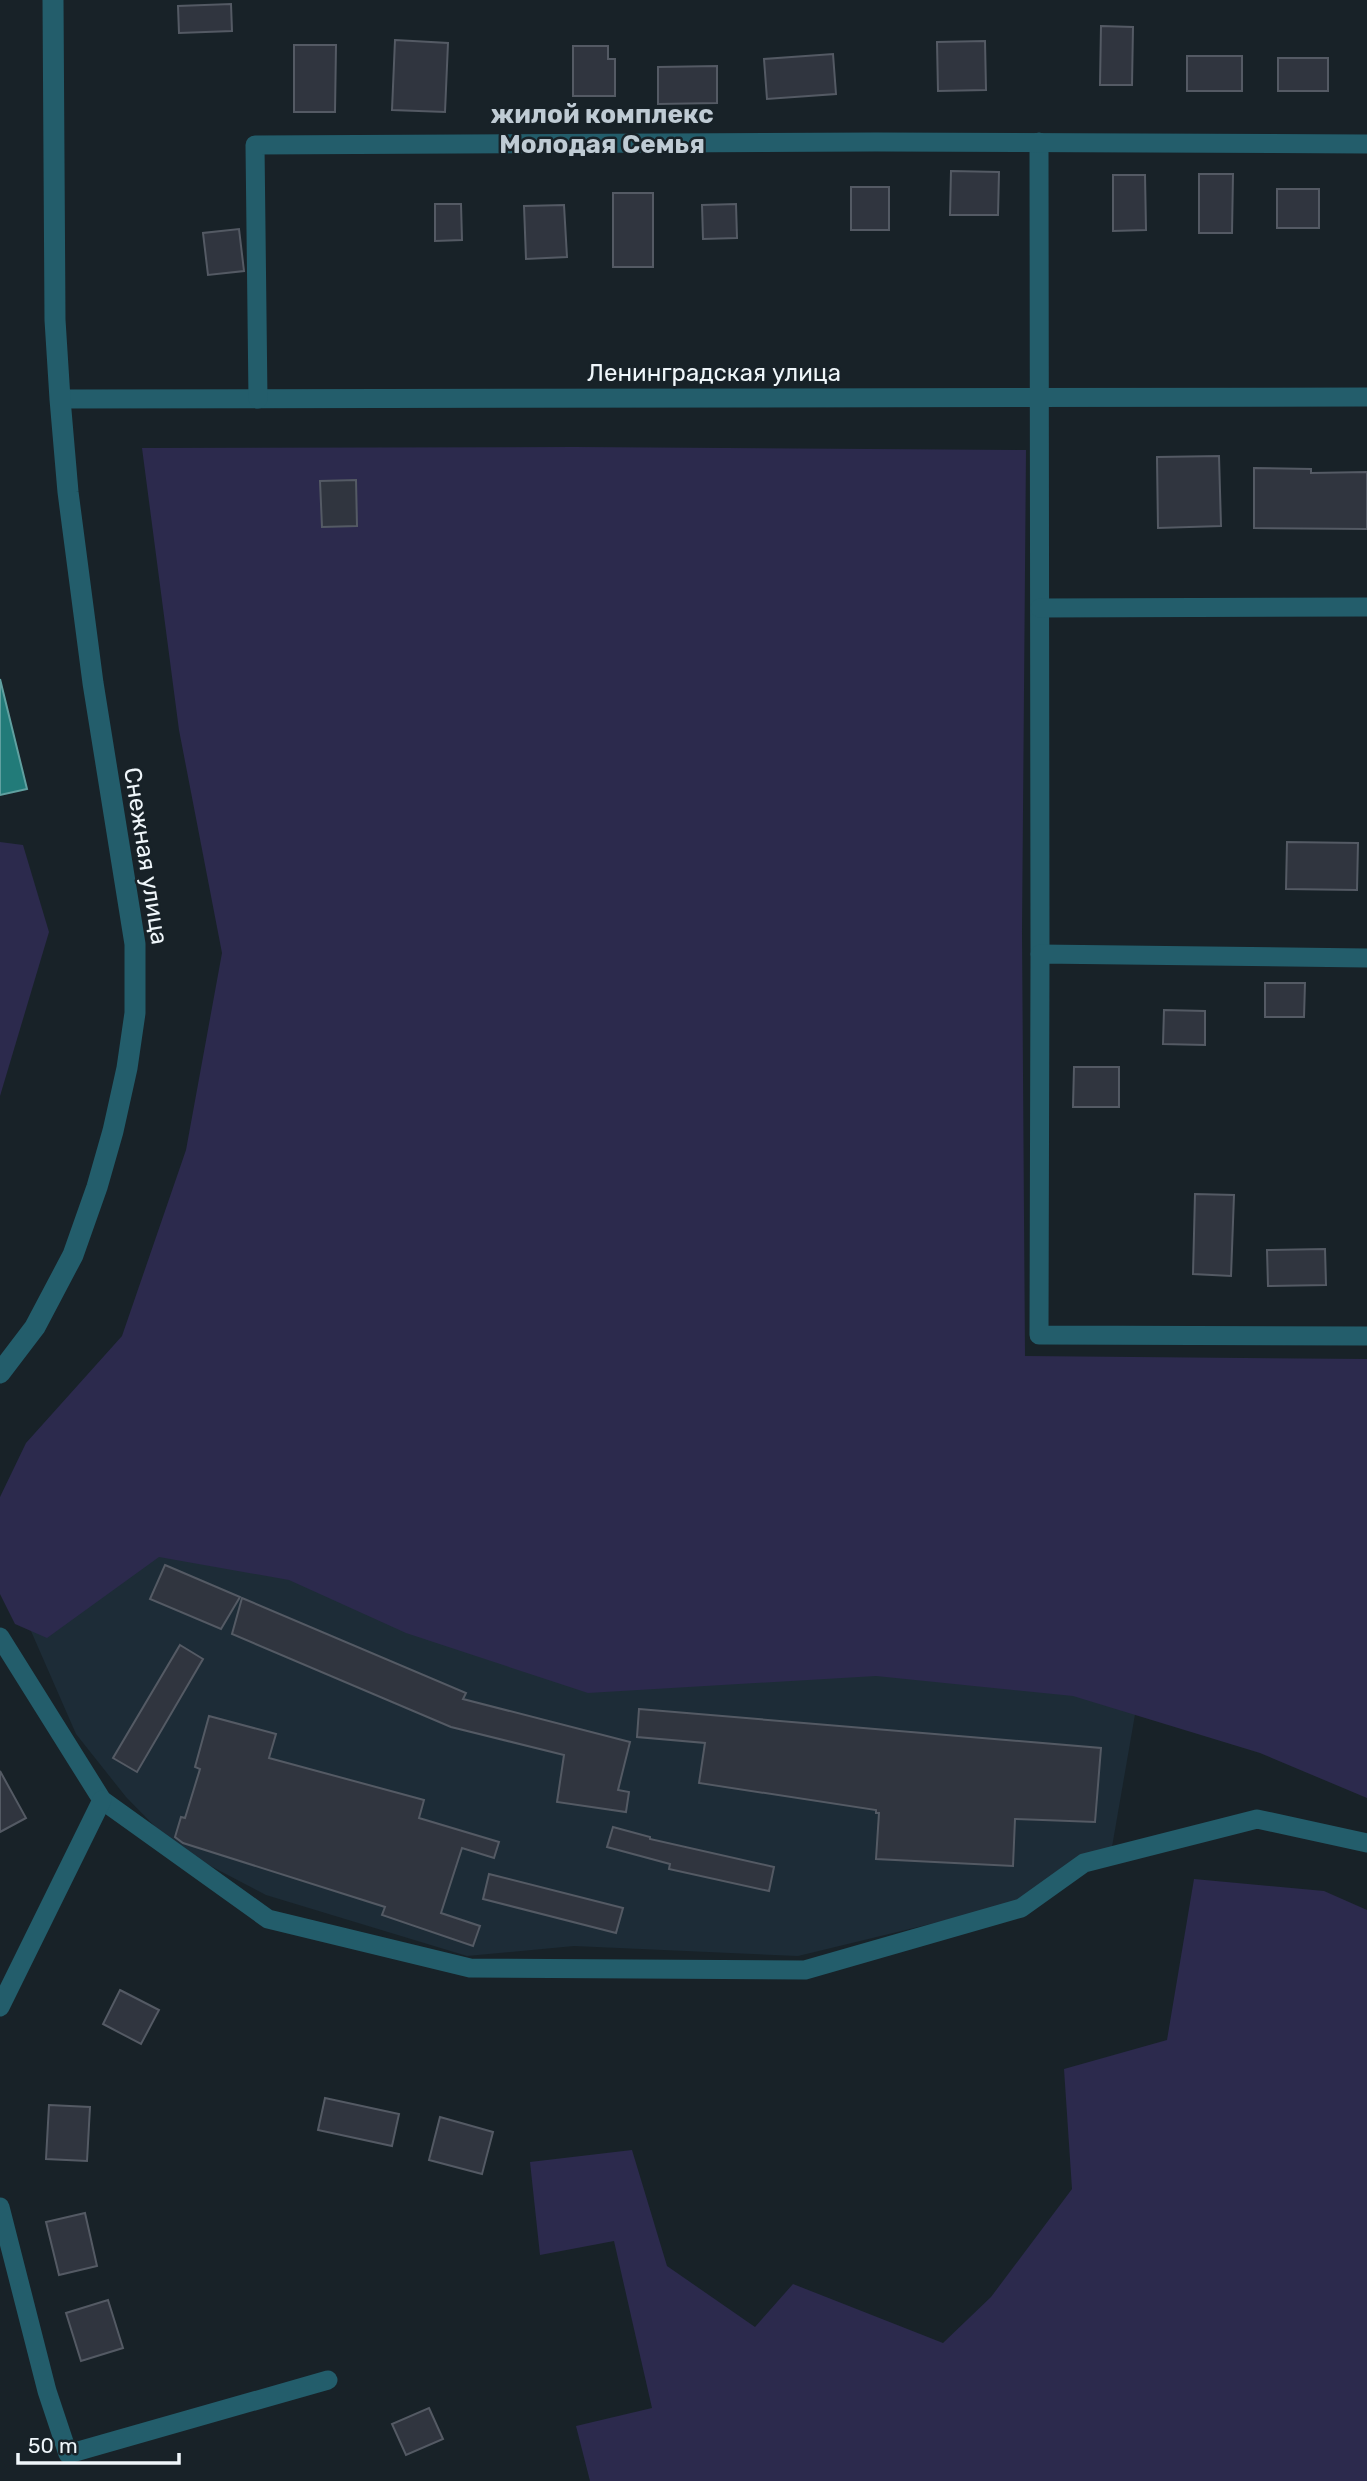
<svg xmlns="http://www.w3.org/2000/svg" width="1367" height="2481" font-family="Rubik,sans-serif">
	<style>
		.built { fill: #1d2c37 }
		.green { fill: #2c2a4d }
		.water { fill: #227b79; stroke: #60a0a0; stroke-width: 2 }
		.building { fill: #30353f; stroke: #545a64; stroke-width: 2 }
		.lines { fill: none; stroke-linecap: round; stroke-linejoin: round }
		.minor { stroke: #235d6b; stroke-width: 19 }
		.tertiary { stroke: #235d6b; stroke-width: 21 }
		.labels { text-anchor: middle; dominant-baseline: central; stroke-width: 5; stroke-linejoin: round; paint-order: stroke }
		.street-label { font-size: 24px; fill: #eff6fa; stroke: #182228 }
		.neighbourhood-label { font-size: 26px; font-weight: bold; fill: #bfcbd4; stroke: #182228 }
	</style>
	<rect width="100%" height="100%" fill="#182228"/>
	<path class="built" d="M 149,1554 L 1137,1703 L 1112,1847 L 1009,1905 L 798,1956 L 574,1946 L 467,1956 L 266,1895 L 176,1848 L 126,1797 L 76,1734 L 31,1631 Z"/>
	<g class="green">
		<path d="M 574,447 L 1026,450 L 1022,932 L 1025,1356 L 1367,1359 L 1367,1798 L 1260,1753 L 1073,1696 L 876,1676 L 588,1693 L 406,1633 L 289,1580 L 159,1557 L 47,1638 L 15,1624 L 0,1594 L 0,1497 L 26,1443 L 122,1336 L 186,1150 L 222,953 L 179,730 L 142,448 Z"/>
		<path d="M 0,842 L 23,845 L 49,932 L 0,1096 Z"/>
		<path d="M 1194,1879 L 1324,1891 L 1367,1910 L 1367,2481 L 590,2481 L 576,2426 L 652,2408 L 614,2241 L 540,2255 L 530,2162 L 632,2150 L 667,2266 L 755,2327 L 793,2284 L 943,2343 L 991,2297 L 1072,2189 L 1064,2069 L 1167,2040 Z"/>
	</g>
	<path class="water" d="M 0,679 L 27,789 L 0,795 Z"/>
	<g class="building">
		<path d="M 231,4 L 232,31 L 179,33 L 178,6 Z"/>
		<path d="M 1101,26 L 1133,27 L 1132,85 L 1100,85 Z"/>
		<path d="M 395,40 L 448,43 L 445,112 L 392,110 Z"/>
		<path d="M 985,41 L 986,90 L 938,91 L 937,42 Z"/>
		<path d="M 294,45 L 336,45 L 335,112 L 294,112 Z"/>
		<path d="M 573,46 L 608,46 L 608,59 L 615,59 L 615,96 L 573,96 Z"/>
		<path d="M 833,54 L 836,94 L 767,99 L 764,59 Z"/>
		<rect x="1187" y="56" width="55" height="35"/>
		<rect x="1278" y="58" width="50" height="33"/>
		<path d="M 717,66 L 717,103 L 658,104 L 658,67 Z"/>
		<path d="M 951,171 L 999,172 L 998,215 L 950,215 Z"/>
		<path d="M 1199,174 L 1233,174 L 1232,233 L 1199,233 Z"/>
		<path d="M 1113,175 L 1145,175 L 1146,230 L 1113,231 Z"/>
		<rect x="851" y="187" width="38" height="43"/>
		<rect x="1277" y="189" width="42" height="39"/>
		<rect x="613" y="193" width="40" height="74"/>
		<path d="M 435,204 L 461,204 L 462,240 L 435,241 Z"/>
		<path d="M 736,204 L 737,238 L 703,239 L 702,205 Z"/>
		<path d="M 564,205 L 567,257 L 526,259 L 524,206 Z"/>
		<path d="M 239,229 L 244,271 L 208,275 L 203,233 Z"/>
		<path d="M 1219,456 L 1221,526 L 1158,528 L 1157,457 Z"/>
		<path d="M 1254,468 L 1311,469 L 1311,473 L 1367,472 L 1367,529 L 1254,528 Z"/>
		<path d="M 356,480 L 357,526 L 322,527 L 320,481 Z"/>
		<path d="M 1287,842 L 1358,843 L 1357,890 L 1286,889 Z"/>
		<path d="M 1265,983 L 1305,983 L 1304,1017 L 1265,1017 Z"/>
		<path d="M 1164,1010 L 1205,1011 L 1205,1045 L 1163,1044 Z"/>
		<path d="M 1074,1067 L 1119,1067 L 1119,1107 L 1073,1107 Z"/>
		<path d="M 1195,1194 L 1234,1195 L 1231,1276 L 1193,1274 Z"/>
		<path d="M 1325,1249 L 1326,1285 L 1268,1286 L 1267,1250 Z"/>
		<path d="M 165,1565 L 240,1597 L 221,1629 L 150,1599 Z"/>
		<path d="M 242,1598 L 466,1693 L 463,1699 L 630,1742 L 618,1790 L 629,1792 L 626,1812 L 557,1802 L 564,1755 L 451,1727 L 232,1634 Z"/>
		<path d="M 180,1645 L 203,1659 L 137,1772 L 113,1758 Z"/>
		<path d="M 639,1709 L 1101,1748 L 1095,1822 L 1015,1819 L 1013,1866 L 876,1859 L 879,1813 L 876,1813 L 876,1810 L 699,1783 L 705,1743 L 637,1737 Z"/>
		<path d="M 209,1716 L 276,1734 L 269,1758 L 424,1800 L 419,1818 L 499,1842 L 494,1858 L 462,1848 L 441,1913 L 480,1926 L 473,1946 L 382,1915 L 385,1907 L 183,1843 L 175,1837 L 181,1817 L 185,1818 L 200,1769 L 195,1767 Z"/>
		<path d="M 0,1771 L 26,1818 L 0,1832 Z"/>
		<path d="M 613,1827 L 650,1837 L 650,1839 L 774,1867 L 769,1891 L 669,1869 L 670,1864 L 607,1847 Z"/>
		<path d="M 489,1874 L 623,1908 L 616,1933 L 483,1899 Z"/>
		<path d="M 120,1990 L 159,2010 L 141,2044 L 103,2024 Z"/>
		<path d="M 325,2098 L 399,2114 L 392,2146 L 318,2130 Z"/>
		<path d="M 49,2105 L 90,2107 L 87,2161 L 46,2159 Z"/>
		<path d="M 440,2117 L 493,2132 L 482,2174 L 429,2160 Z"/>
		<path d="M 85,2213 L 97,2266 L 59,2275 L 46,2222 Z"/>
		<path d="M 108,2300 L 123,2348 L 81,2361 L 66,2313 Z"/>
		<path d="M 429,2408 L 443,2439 L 406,2455 L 392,2424 Z"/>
	</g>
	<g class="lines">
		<g class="minor">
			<path d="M 1039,142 L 1040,954"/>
			<path d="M 60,399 L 1367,397"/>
			<path d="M 258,399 L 255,145 L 876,142 L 1367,144"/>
			<path d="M 1040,608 L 1367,607"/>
			<path d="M 1367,958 L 1040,954 L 1039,1335 L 1367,1336"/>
			<path d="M 0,1637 L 102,1800 L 268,1919 L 470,1968 L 805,1970 L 1021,1908 L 1084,1863 L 1257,1819 L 1367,1843"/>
			<path d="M 0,2007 L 102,1800"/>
			<path d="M 0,2207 L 47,2391 L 68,2454 L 328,2380"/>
		</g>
		<path class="tertiary" d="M 0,1373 L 35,1327 L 73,1255 L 97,1187 L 113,1131 L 127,1068 L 135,1013 L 135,944 L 93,683 L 68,492 L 60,399 L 55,320 L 53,0"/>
	</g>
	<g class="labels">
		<g class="street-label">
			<text x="714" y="373">Ленинградская улица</text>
			<text transform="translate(146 856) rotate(81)">Снежная улица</text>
		</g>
		<g class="neighbourhood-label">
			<text x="602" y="114">жилой комплекс<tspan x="602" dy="30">Молодая Семья</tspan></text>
		</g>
	</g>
	<path d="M18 2453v10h161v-10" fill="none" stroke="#eff6fa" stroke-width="3.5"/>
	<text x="28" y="2453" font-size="21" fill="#eff6fa" stroke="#182228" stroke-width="5" paint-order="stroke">50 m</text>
</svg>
